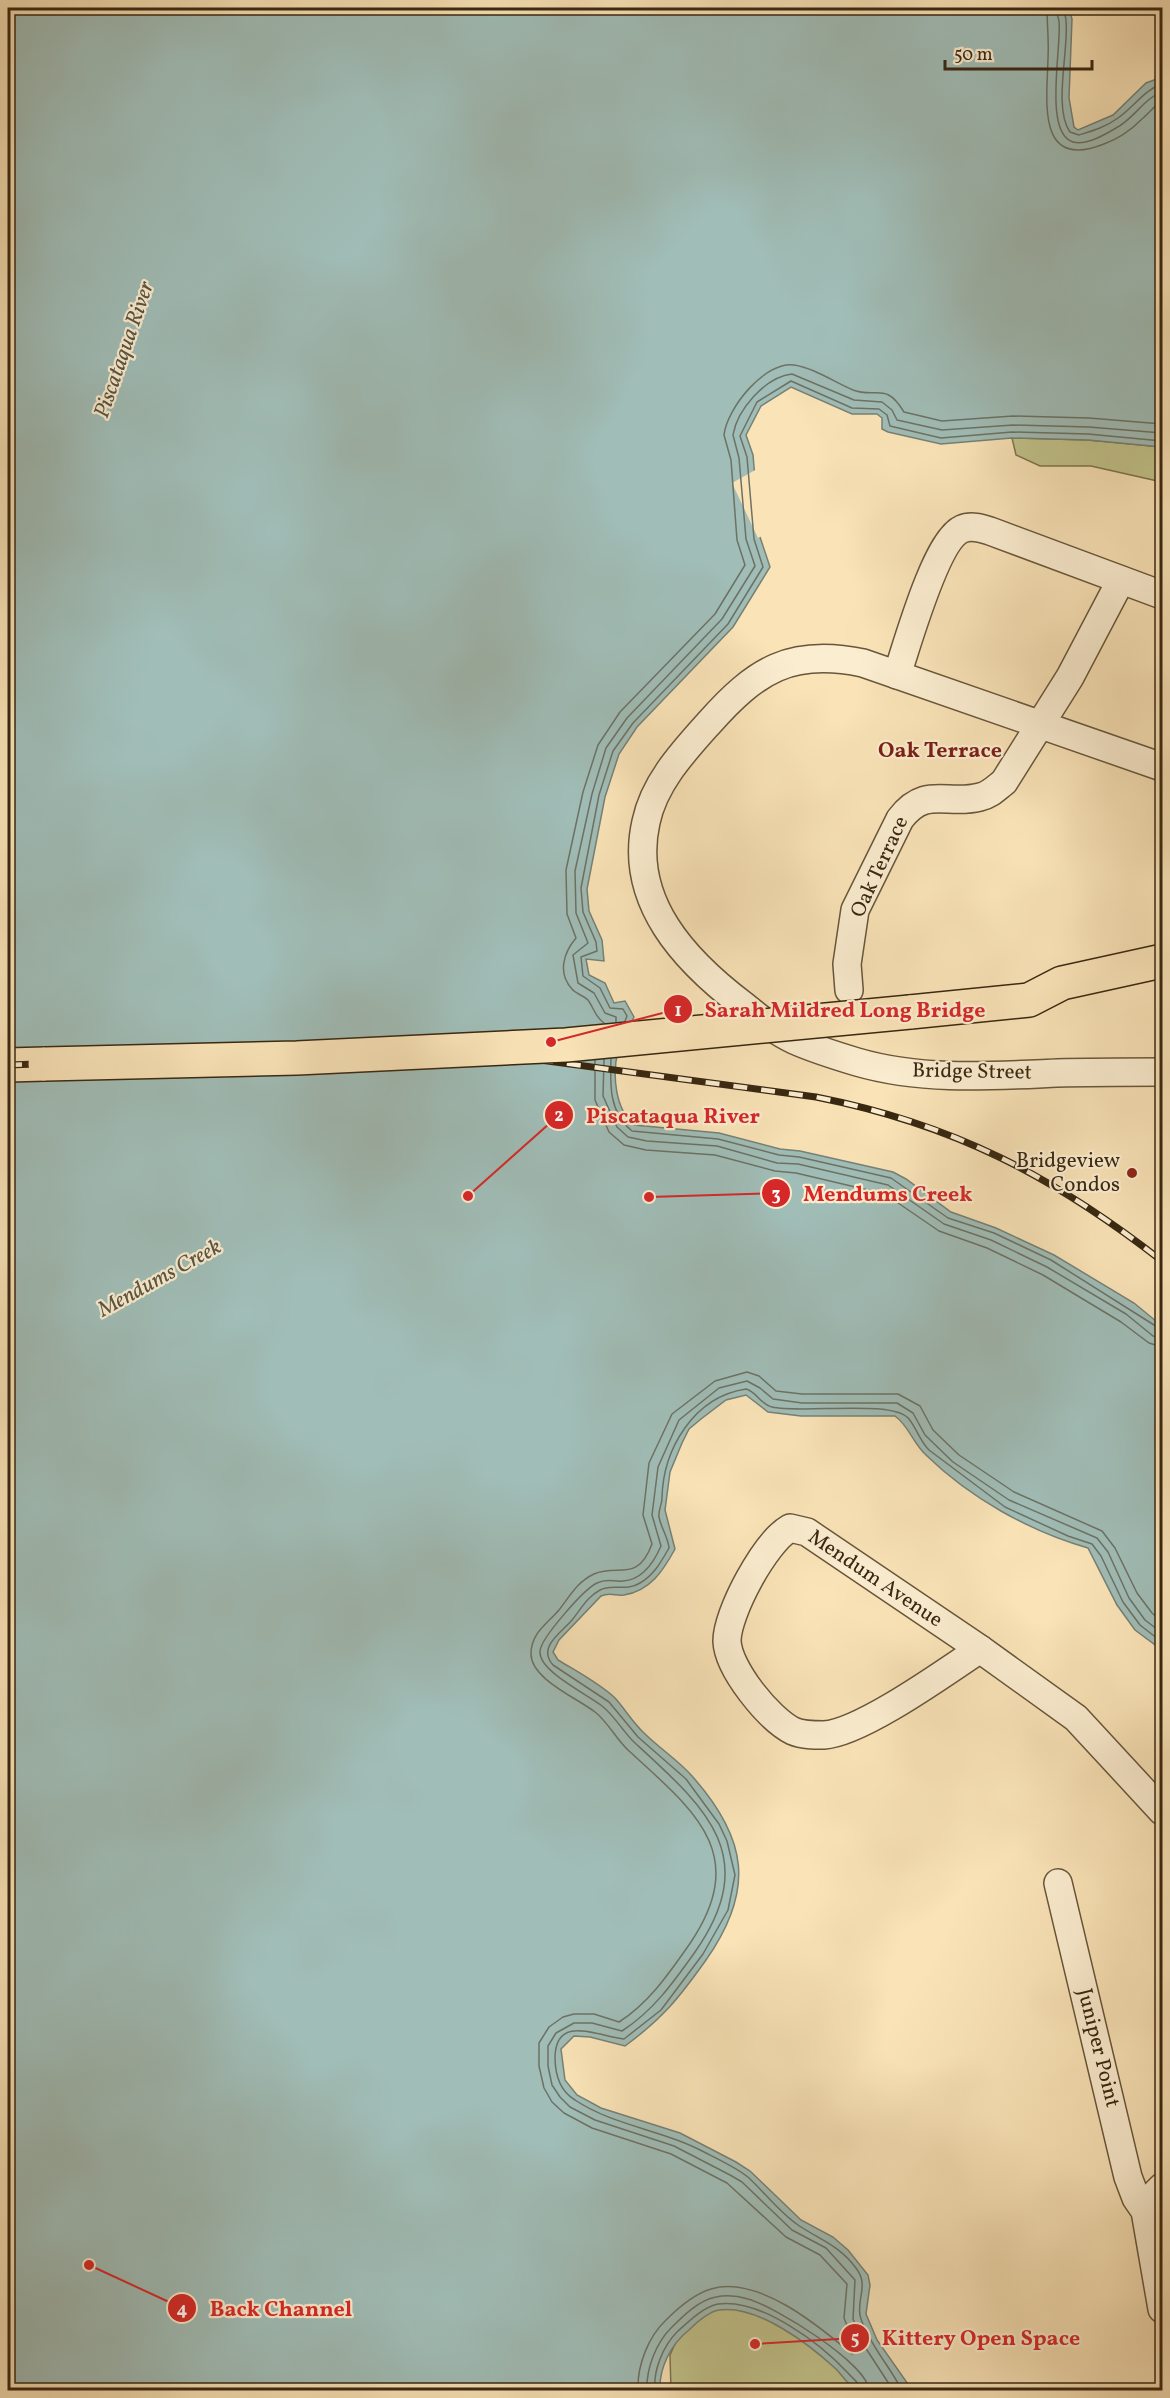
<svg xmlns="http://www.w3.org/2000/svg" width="1170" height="2398" font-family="Vollkorn,serif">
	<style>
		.green { fill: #c2c38b; stroke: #7d754e; stroke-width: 1.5 }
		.water { fill: #a0bdb7; stroke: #768175; stroke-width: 1.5 }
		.pier { fill: #f9e3b7 }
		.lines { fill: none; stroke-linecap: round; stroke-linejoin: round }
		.shore { stroke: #6c7264; stroke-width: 1.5 }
		.minor-casing { stroke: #68563a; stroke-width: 30 }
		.major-casing { stroke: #382711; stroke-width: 36 }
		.minor { stroke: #fbedd0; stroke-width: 27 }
		.major { stroke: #f9e3b7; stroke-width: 33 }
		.rail-casing { stroke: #382711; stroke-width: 7 }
		.rail { stroke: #fbedd0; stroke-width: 4.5; stroke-dasharray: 14; stroke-linecap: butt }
		.major-bridge-casing { stroke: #382711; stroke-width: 36; stroke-linecap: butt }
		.major-bridge { stroke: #f9e3b7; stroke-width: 33 }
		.poi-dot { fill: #8f2418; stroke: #fbedd0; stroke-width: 2 }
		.labels { text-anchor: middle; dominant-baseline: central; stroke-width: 4.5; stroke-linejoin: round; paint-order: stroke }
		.street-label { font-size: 21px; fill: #382711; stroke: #fbedd0 }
		.poi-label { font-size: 21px; fill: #382711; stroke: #fbedd0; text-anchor: end }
		.water-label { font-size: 22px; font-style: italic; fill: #575443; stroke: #fbedd0 }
		.neighbourhood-label { font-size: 22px; font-weight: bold; fill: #7a1f14; stroke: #fbedd0 }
		.leader { fill: none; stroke: #d62828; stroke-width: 2 }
		.callout-dot { fill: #d62828; stroke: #fbedd0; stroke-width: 2 }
		.mark-label { font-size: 18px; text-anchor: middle; font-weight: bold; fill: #fff }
		.callout-label { font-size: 22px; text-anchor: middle; font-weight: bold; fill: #d62828; stroke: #fbedd0; stroke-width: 4.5; stroke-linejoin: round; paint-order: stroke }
	</style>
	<rect width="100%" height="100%" fill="#f9e3b7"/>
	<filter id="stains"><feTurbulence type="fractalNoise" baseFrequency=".00333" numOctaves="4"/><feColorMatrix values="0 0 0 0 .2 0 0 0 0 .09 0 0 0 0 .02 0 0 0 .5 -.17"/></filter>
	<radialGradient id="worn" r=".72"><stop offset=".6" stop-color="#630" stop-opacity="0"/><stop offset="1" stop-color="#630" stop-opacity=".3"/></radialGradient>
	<g class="green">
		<path d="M 1012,438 L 1088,440 L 1162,447 L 1162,482 L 1091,466 L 1040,466 L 1016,455 Z"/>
		<path d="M 742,2304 L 921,2390 L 671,2390 L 670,2355 L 680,2333 L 698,2313 Z"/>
	</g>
	<path class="water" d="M 8,8 L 1069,8 L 1072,19 L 1069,98 L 1074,127 L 1078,130 L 1113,115 L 1146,83 L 1162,77 L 1162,447 L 1088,440 L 1012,438 L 941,444 L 888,432 L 882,429 L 882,418 L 877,414 L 852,414 L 791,387 L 761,406 L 746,435 L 753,455 L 760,537 L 770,567 L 733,627 L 637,727 L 619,754 L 605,797 L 587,889 L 589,911 L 602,940 L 604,961 L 586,959 L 589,975 L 605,983 L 614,1003 L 625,1001 L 634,1017 C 629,1027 620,1039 618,1051 C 612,1074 615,1109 634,1125 L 719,1133 L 780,1149 L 800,1151 L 893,1172 L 906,1179 L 951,1212 L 996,1228 L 1054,1255 L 1134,1303 L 1162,1326 L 1162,1650 L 1135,1630 L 1117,1605 L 1088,1548 C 1029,1531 970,1498 926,1455 C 913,1443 909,1426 895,1416 L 801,1416 L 768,1412 L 746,1395 L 726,1400 L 701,1419 L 689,1429 L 682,1443 L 670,1472 L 665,1510 L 675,1549 C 663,1571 650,1591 624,1595 C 615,1596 610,1592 601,1596 L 559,1640 L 553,1652 L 558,1660 C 576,1671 599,1683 615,1698 C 625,1709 633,1723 644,1733 C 659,1748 678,1760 692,1776 C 748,1839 755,1890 706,1960 C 679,1998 663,2018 625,2046 L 590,2037 L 574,2036 L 561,2049 L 565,2080 L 577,2095 L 601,2108 L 680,2133 L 736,2162 L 750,2171 L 801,2220 L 833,2237 L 848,2250 L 868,2275 L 870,2285 L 866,2314 L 877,2340 L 908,2384 L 906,2390 C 891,2390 865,2396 852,2386 C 846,2382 842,2375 836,2369 C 810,2345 757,2304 719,2310 C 708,2312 697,2322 689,2330 C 671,2344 659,2368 660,2390 L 8,2390 Z"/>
	<path class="pier" d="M 757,469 L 762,536 L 758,538 L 732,483 Z"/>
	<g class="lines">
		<g class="shore">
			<path d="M 1047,8 C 1047,24 1049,40 1048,58 C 1047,101 1036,171 1104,144 C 1118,139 1131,130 1142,119 C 1149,113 1155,105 1162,101"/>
			<path d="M 1056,8 C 1056,12 1058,16 1059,21 C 1062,46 1043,133 1073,142 C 1086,146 1106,134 1116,128 C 1134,119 1144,98 1162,92"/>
			<path d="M 1064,8 C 1064,12 1066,17 1066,21 C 1069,50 1053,108 1070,132 L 1079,135 C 1092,131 1106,127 1118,118 C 1134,107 1144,90 1162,84"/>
			<path d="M 625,1021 L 627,1016 L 623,1009 L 610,1008 L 600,988 L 583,976 L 581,957 L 597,951 L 596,942 L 583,912 L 581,888 L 599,795 L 613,751 L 633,723 L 728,624 L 763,567 L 754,539 L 747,457 L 740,436 L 757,402 L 791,381 L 852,408 L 879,409 L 887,415 L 890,426 L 941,438 L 1012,432 L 1088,434 L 1162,441"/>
			<path d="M 616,1022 L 616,1017 L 605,1013 L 594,993 L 578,983 L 573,955 L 588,943 L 576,913 L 575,871 L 592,794 L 606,748 L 627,718 L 722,619 L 755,566 L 746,539 L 739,458 L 733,435 C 737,410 765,377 792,374 L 854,400 L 882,402 L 892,410 L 897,420 L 942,430 L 1013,425 L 1089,427 L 1162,433"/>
			<path d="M 604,1023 C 595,1017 594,1008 588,1000 C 583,995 576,994 572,989 C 557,973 564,952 576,938 L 567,914 L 566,870 L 583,792 L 598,745 L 620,712 L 715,614 L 745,565 L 737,540 L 731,460 L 724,435 C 727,408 765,361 794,365 C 814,368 834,382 853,390 C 877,399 885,381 904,412 L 942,421 L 1013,416 L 1089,418 L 1162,424"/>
			<path d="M 604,1059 L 603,1096 L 617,1127 L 628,1137 L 647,1141 L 717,1146 L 777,1163 L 798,1164 L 888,1185 L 944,1224 L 991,1240 L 1047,1267 L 1126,1314 L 1153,1336 L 1162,1338"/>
			<path d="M 611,1059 C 610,1084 609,1113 632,1131 L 718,1139 L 779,1155 L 799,1157 L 891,1178 L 948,1218 L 994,1233 L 1051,1260 L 1162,1330"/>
			<path d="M 595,1060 L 595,1100 L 609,1132 L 624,1145 L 646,1150 L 715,1155 L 775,1171 L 796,1173 L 885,1194 L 939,1231 L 987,1248 L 1043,1275 L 1121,1322 L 1149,1343 L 1162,1347"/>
			<path d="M 638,2390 C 637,2366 648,2337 666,2320 C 678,2308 694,2294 711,2289 C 758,2275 819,2326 852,2354 L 857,2351 L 844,2318 L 847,2284 L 820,2255 L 786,2237 L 727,2183 L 671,2154 L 592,2128 L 564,2113 L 552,2102 L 544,2088 L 539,2066 L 539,2043 L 549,2027 L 563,2017 L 574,2014 L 594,2014 L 619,2022 C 650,2002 670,1972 691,1942 C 751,1852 692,1809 628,1750 C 616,1739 608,1722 595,1712 C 577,1698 531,1679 531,1654 C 531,1633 547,1624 559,1610 C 570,1596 577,1582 594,1574 C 618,1563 637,1584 652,1544 L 643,1515 L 649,1463 L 672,1414 L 715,1381 L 747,1372 L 759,1376 L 776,1391 L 802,1394 L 898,1394 L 920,1406 L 933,1430 L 959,1455 L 1014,1492 L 1102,1531 L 1115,1548 L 1137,1593 L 1152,1613 L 1162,1622"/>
			<path d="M 647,2390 C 646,2369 656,2343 671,2328 C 683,2316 699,2300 716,2297 C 726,2295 738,2296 748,2299 C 774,2306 867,2363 869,2390"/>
			<path d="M 655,2390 C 653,2371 663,2346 677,2332 C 688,2322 703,2307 718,2304 C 761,2298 821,2344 848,2373 C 853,2379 860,2383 861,2390"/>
			<path d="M 893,2390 L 865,2347 L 853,2319 L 855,2280 L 826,2248 L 792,2230 L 742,2182 L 730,2175 L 674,2146 L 595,2120 L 570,2107 L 560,2097 L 552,2085 L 548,2066 L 548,2046 L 556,2033 L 574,2023 L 592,2023 L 622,2031 C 653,2011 673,1983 695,1952 C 762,1856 706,1808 635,1743 C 623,1732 615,1716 602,1706 C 587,1694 538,1671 540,1651 C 541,1638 584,1589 597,1583 C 607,1578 613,1582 623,1581 C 642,1580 654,1562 661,1546 L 652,1515 L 658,1467 L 679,1420 L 719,1388 L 747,1381 L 760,1388 L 773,1399 L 802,1403 L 897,1403 L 913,1413 L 925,1435 L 953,1462 L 1009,1500 L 1097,1538 L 1108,1552 L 1129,1598 L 1145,1620 L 1162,1633"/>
			<path d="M 901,2390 C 900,2382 874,2349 869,2336 C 866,2330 861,2322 860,2315 C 857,2297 869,2285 856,2268 C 839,2245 820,2240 798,2225 C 780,2213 765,2193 749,2178 C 739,2169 718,2159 706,2153 C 664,2130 614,2126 575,2100 C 560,2091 555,2074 555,2057 C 556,2013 600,2037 624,2039 L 661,2010 L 703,1954 L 728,1910 L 735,1875 L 727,1841 L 719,1824 L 686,1779 L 638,1737 L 609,1702 L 553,1665 C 537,1647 561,1633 572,1620 C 581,1609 587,1597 600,1590 C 612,1583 626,1592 640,1583 C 654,1575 661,1562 669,1548 C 668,1537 661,1528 659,1517 C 658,1510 662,1505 662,1498 C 663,1450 693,1397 746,1389 C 757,1392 760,1404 772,1407 C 802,1414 893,1399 909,1419 C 917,1429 920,1441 929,1450 L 1005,1507 L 1068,1536 L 1092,1544 L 1101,1556 L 1123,1602 L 1140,1625 L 1162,1642"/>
		</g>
		<g class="minor-casing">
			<g id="minor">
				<path d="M 897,675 C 907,645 936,540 962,529 C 971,525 981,528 990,531 L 1162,595"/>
				<path d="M 1162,767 L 863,663 C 791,648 756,670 709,723 C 683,752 654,783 646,822 C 628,901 685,961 743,1005 C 759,1018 775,1031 794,1040 C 814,1049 837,1056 857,1062 C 922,1081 991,1076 1057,1073 C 1092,1072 1127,1072 1162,1072"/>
				<path d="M 849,990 L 847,964 L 855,910 L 900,819 C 926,785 947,806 980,797 C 990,795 996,788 1004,782 L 1070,677 L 1121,580"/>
				<path d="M 790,1528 L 807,1532 L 980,1649 C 947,1671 861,1733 824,1735 C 814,1735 802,1735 793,1731 C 769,1719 728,1669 727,1641 C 727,1613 765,1542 790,1528 Z"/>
				<path d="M 980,1649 L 1076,1718 L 1162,1811"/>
				<path d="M 1058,1883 L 1128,2177 L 1136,2198 L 1145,2211 L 1162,2309"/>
				<path d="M 1145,2211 L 1153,2196 L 1162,2187"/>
			</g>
		</g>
		<g class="major-casing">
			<g id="major">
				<path d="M 910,1012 L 1029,1000 L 1062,983 L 1162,961"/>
				<path d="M 8,1065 L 45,1064"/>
			</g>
		</g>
		<use href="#minor" class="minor"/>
		<use href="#major" class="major"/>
		<g class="rail-casing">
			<path id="rail" d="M 8,1065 L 465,1050 L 816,1097 C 953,1124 1053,1176 1162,1261"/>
		</g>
		<use href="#rail" class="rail"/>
		<g class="major-bridge-casing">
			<path id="major-bridge" d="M 45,1064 L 297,1058 L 566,1045 L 910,1012"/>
		</g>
		<use href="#major-bridge" class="major-bridge"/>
	</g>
	<circle class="poi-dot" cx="1132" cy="1173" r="6"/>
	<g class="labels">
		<g class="street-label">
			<text transform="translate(880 867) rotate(-65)">Oak Terrace</text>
			<text transform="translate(972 1072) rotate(1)">Bridge Street</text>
			<text transform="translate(875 1579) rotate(34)">Mendum Avenue</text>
			<text transform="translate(1098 2048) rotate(76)">Juniper Point</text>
		</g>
		<g class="poi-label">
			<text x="1120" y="1161">Bridgeview<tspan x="1120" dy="24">Condos</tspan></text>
		</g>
		<g class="water-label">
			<text transform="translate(125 350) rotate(-71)">Piscataqua River</text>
			<text transform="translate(160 1279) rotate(-29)">Mendums Creek</text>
		</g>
		<g class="neighbourhood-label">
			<text x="940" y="751">Oak Terrace</text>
		</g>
	</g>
	<path class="leader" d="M551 1042L678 1009M468 1196L559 1115M649 1197L776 1193M89 2265L182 2308M755 2344L855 2338"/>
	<g class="callout-dot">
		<circle cx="551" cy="1042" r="6"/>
		<circle cx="468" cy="1196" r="6"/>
		<circle cx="649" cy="1197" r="6"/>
		<circle cx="89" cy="2265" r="6"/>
		<circle cx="755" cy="2344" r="6"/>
		<circle cx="678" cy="1009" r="15"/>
		<circle cx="559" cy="1115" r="15"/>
		<circle cx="776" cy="1193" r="15"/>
		<circle cx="182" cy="2308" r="15"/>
		<circle cx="855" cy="2338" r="15"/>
	</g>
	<g class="mark-label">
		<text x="678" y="1016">1</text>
		<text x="559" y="1121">2</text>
		<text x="776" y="1200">3</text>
		<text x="182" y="2315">4</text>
		<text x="855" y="2344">5</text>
	</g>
	<g class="callout-label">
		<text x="845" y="1017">Sarah Mildred Long Bridge</text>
		<text x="673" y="1123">Piscataqua River</text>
		<text x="888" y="1201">Mendums Creek</text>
		<text x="281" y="2316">Back Channel</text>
		<text x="981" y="2345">Kittery Open Space</text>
	</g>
	<rect width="1170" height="2398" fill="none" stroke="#f9e3b7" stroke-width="30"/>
	<rect x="9" y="9" width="1152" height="2380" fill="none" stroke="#382711" stroke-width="3"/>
	<rect x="15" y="15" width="1140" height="2368" fill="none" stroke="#382711" stroke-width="1.5"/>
	<path d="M945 60v9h147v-9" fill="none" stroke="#382711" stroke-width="3"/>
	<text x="954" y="60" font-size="18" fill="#382711" stroke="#fbedd0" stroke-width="4.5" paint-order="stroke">50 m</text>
	<rect width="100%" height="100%" filter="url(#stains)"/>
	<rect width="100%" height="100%" fill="url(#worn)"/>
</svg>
